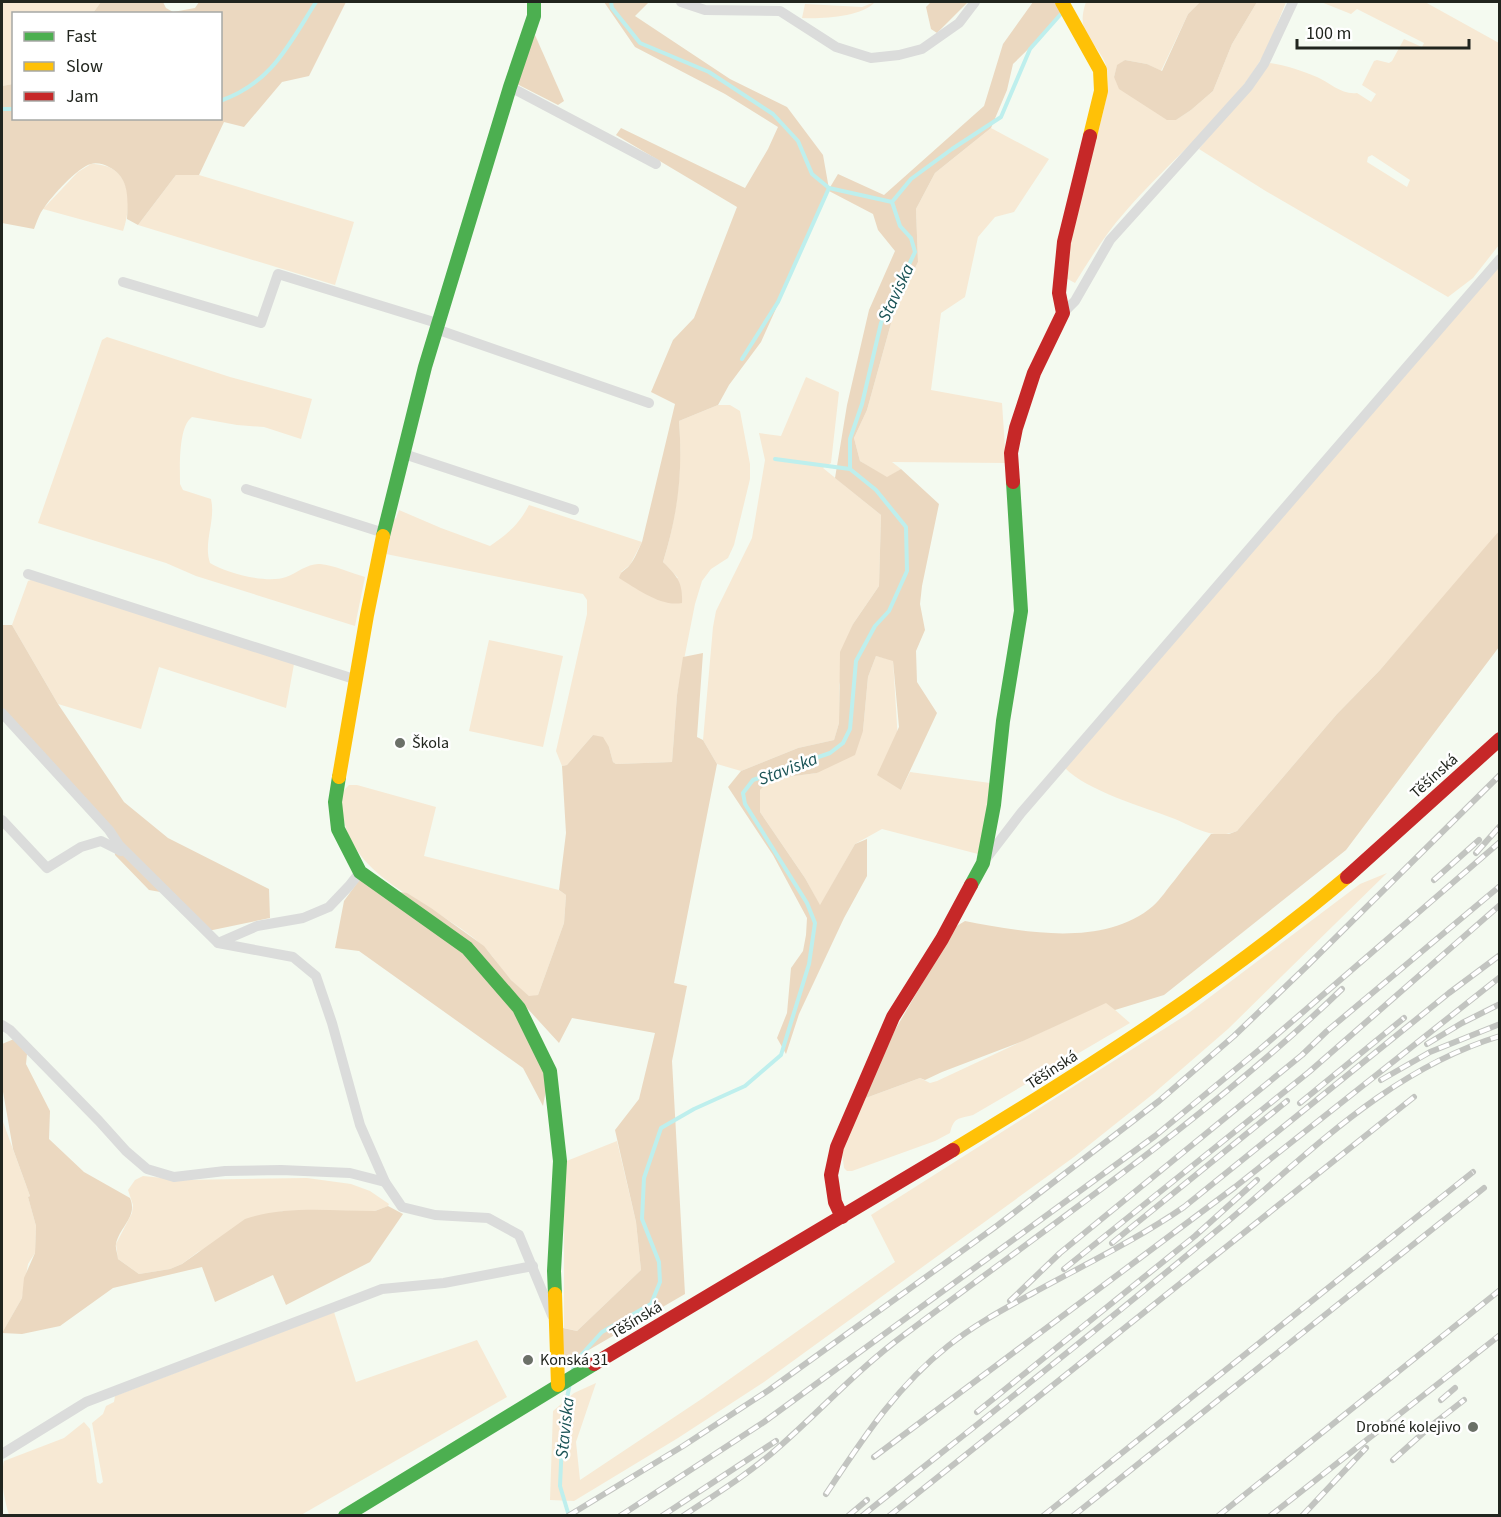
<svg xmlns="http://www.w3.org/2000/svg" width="1501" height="1517" font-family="'Source Sans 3',sans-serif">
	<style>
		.green { fill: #f7e9d4; fill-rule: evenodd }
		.forest { fill: #ebd8c0 }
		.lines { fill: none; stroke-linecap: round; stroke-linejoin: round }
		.stream { stroke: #beefed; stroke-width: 4 }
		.street { stroke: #dbdcdb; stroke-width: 10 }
		.fast { stroke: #4caf50; stroke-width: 14 }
		.slow { stroke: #ffc107; stroke-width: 14 }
		.jam { stroke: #c62828; stroke-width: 14 }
		.rail-casing { stroke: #c2c4c0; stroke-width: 6 }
		.rail { stroke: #fff; stroke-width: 4; stroke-dasharray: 11; stroke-linecap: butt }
		.poi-dot { fill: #6b7068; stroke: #fff; stroke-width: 2 }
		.labels { text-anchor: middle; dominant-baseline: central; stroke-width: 5; stroke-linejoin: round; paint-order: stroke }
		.poi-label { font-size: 16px; fill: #21251e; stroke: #fff; text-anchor: start }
		.street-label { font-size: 16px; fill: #21251e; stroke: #fff }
		.water-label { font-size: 18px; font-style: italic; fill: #1a5356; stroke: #fff }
	</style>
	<rect width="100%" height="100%" fill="#f4faf0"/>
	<g class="green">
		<path d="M 2,2 L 101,2 L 93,13 L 14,14 L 13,84 L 2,86 Z"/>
		<path d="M 875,2 C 862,17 822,19 802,18 L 805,4 L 862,7 Z"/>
		<path d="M 1086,2 L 1200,2 L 1188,14 L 1161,71 L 1147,64 L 1125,60 L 1117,66 L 1114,77 L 1176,120 L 1191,110 L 1213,91 L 1232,44 L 1257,2 L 1286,2 C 1278,21 1271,43 1260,61 C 1225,118 1169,161 1125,212 C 1106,233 1090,259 1075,283 L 1062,276 C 1073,232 1084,188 1095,143 C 1100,124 1109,95 1108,76 C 1106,43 1072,41 1086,2 Z"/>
		<path d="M 1321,2 L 1425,2 L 1499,43 L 1499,245 L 1473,278 L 1448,297 L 1264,190 L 1199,149 L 1270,63 C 1286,65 1302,71 1317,77 C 1330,83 1342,95 1357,93 L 1371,102 L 1376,94 L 1362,85 L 1374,61 L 1377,60 L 1389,63 L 1392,61 L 1404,39 L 1422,47 L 1424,43 L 1357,9 L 1351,14 ZM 1372,155 L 1410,180 L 1407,187 L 1367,162 L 1368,157 Z"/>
		<path d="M 991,128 L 1049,159 L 1014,212 L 995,217 L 978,237 L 965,297 L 941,313 L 931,390 L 1002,403 L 1006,463 L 892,462 L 901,469 L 887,478 L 860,461 L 854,438 L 867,410 L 895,309 L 918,262 L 916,209 L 935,173 Z"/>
		<path d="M 91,164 C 131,164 133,201 123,231 L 43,209 L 78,172 Z"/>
		<path d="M 176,175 L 199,175 L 354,222 L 335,285 L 138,225 Z"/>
		<path d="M 1499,266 L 1499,531 L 1491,542 L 1380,670 L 1337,714 L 1237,831 C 1229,834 1223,835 1214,834 C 1201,832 1187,824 1175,819 C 1144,807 1087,791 1065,768 Z"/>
		<path d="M 107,337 L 230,377 L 312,399 L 301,439 L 264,427 L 237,425 L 192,417 C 178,427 180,467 180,484 L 183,490 L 211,499 C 216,520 203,543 210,563 C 226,573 267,584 286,577 C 297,573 308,563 320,564 C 334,565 351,573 365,577 L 355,626 L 196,576 L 166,563 L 38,523 L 102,340 Z"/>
		<path d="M 806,377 L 839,392 L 831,463 L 823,468 L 881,515 L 879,586 L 853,624 L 839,686 L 839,723 L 834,740 L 798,748 L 741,771 L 717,764 L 703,740 L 713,627 L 716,611 L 752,538 L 765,460 L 759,433 L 781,436 Z"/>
		<path d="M 718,405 L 730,405 L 740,411 L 750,464 L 750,479 L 734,545 L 728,558 L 711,569 L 702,581 L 695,604 L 677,695 L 672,762 L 616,764 L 613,762 L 609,747 L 593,735 L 567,765 L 562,766 L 556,751 L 587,614 L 587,600 L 583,594 L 386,554 L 391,522 L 396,518 L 399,510 L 441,528 L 490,546 C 508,534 519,524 529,505 L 642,542 L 630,565 L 621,572 L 678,578 L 663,562 C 677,518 683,468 679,421 Z"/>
		<path d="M 34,579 L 294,664 L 286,708 L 159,667 L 141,729 L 58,704 L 12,625 L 28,581 Z"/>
		<path d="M 489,640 L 563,656 L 543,747 L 469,731 Z"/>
		<path d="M 876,656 L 893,660 L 901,790 L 910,772 L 990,783 L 987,813 L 978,854 L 882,829 L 855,844 L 820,906 L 805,878 L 760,812 L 760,790 L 772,779 L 817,773 L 863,731 L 868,677 Z"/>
		<path d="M 349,785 L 357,785 L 436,807 L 424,856 L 559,890 L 566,895 L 564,923 L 538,995 L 530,997 C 523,991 515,985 509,978 C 500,968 493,955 483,946 C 430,897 336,879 342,792 Z"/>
		<path d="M 1387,873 L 1228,1029 L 1153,1094 L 1074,1157 L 764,1382 L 678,1438 L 574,1501 L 550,1500 L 553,1411 L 574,1393 L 596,1383 L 576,1442 L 580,1480 L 703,1398 L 895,1262 L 871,1215 L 1186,1015 L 1360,884 Z"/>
		<path d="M 1106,1002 L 1130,1023 L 973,1115 C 958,1119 954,1117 950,1133 L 935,1141 L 852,1171 L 847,1171 L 844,1168 L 842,1152 L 863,1099 L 920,1078 L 930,1083 L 937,1081 Z"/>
		<path d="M 2,1119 L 30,1196 L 28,1197 L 36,1226 L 35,1253 L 28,1264 L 22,1298 L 2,1333 Z"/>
		<path d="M 617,1141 L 636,1222 L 641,1270 L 577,1331 L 564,1328 L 564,1162 Z"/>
		<path d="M 143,1176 L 183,1180 L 307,1178 L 351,1184 L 370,1191 L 389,1204 L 388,1206 L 375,1211 L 282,1211 L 198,1252 L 182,1264 L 170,1269 L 139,1274 L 118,1259 L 116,1244 L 132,1213 L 133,1205 L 128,1190 L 135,1180 Z"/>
		<path d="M 334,1312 L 356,1382 L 477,1340 L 507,1397 L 301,1515 L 9,1515 C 4,1498 0,1478 4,1461 L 64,1438 L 84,1422 L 90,1429 L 97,1482 L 100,1484 L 103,1482 L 92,1423 L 103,1414 L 106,1406 L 114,1402 L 115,1396 Z"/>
	</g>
	<g class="forest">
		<path d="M 101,2 L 163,2 L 166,8 L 173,12 L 195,8 L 199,2 L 346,2 L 309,76 L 282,82 L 244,127 L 224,122 L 199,175 L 176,175 L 138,225 L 127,219 C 128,200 130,177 109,167 C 104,164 96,162 91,164 C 78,167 51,197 44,208 C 39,214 37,222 34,229 L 2,223 L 2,86 L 13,84 L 14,118 L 220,118 L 220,14 L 93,13 Z"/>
		<path d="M 604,2 L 649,2 L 635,16 L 730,79 L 787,107 L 823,155 L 829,189 L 838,174 L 884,195 L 984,106 L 1003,44 L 1033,2 L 1067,2 L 1066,7 L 1053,25 L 1013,64 L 1007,90 L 991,128 L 935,173 L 916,209 L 918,262 L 895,309 L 867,410 L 854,438 L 860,461 L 887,477 L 901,469 L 939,504 L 922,586 L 920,604 L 925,630 L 916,651 L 917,682 L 937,713 L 901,790 L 877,775 L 899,727 L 893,661 L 876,656 L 868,677 L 863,731 L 855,755 L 817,773 L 772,779 L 760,790 L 760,812 L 805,878 L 820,905 L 855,844 L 867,839 L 867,876 L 844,918 L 799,1014 L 786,1054 L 777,1038 L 787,1013 L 791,968 L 803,951 L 806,935 L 807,918 L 773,855 L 728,787 L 741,771 L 798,748 L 834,740 L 839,723 L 840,652 L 853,624 L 879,586 L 881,515 L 835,478 L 847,405 L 869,310 L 895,251 L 878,230 L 873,214 L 829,191 L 761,342 L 729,385 L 718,405 L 679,421 C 683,472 678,514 663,562 C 677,576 683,582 682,603 C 661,607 637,589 619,578 C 621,571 624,571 629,566 C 635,559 638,550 642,542 L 675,404 L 651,392 L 673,340 L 694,318 L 737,207 L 616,135 L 621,128 L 745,188 L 768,149 L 778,127 L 725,94 L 635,47 Z"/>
		<path d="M 931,2 L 968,2 L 937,33 L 931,29 L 926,7 Z"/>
		<path d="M 1200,2 L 1257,2 L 1232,44 L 1213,91 L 1191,110 L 1176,120 L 1167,120 L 1119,89 L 1114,77 L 1117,65 L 1125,60 L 1147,64 L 1162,71 L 1188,14 Z"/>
		<path d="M 535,35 L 564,101 L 558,105 L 515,83 Z"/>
		<path d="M 1499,531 L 1499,647 L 1346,850 L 1164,995 L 1115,1010 L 1106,1003 L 1023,1041 L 942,1072 L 925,1080 L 920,1078 L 863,1099 L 895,1030 L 955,927 L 965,921 C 1022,932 1104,948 1153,906 C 1161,899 1167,889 1174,881 C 1186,865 1199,849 1211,834 L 1229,834 L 1237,831 L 1337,714 L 1380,670 Z"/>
		<path d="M 2,625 L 12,625 L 58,704 L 124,802 L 168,838 L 269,889 L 270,918 L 208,931 L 166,893 L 149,890 L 115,855 L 113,829 L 2,719 Z"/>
		<path d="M 703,653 L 697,737 L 703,740 L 717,764 L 674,983 L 687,986 L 672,1061 L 685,1294 L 575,1358 L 563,1356 L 563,1328 L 577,1331 L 641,1270 L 636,1222 L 615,1130 L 639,1099 L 655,1033 L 572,1018 L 559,1043 L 527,1008 L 547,1085 L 543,1106 L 523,1068 L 359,951 L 335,948 L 344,901 L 360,879 L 379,889 L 407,893 L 431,908 L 484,946 L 511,980 L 529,996 L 538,995 L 564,923 L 566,895 L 559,890 L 566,833 L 562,766 L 567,765 L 593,735 L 603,737 L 609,747 L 613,762 L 616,764 L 672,762 L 677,695 L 683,657 Z"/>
		<path d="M 14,1039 L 27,1054 L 26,1064 L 50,1111 L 49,1139 L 84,1172 L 130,1198 C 138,1217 120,1226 116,1244 C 115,1248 118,1255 118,1259 L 139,1274 L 170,1269 L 182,1264 L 245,1219 C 285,1205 333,1211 375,1211 L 388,1206 L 403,1214 L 370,1262 L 286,1305 L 273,1275 L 215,1302 L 202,1267 L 113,1288 L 60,1326 L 22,1334 L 2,1333 L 22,1298 L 24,1278 L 35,1253 L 36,1226 L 28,1197 L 30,1196 L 13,1149 L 2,1086 L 2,1044 Z"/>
	</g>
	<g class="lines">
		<g class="stream">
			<path d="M 611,2 L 612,8 L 640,43 L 709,72 L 773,114 L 798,141 L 812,174 L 829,188 L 892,202"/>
			<path d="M 220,101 C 272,83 289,44 316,2"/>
			<path d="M 2,109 L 14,109"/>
			<path d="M 742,359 L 778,302 L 829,188"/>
			<path d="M 775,459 L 850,469"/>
			<path d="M 573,1370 L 574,1363 L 602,1332 L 651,1304 L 660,1282 L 659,1262 L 642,1219 L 644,1178 L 661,1128 L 694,1109 L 745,1086 L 781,1055 L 809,964 L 815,923 L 807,903 L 745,804 L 743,793 L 753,780 L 830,753 L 843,743 L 850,729 L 856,661 L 875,626 L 889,611 L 907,571 L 906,527 L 876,490 L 850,469 L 850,439 L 862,404 L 881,323 L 915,252 L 911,238 L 900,226 L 892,202 L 911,179 L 952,149 L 1001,117 L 1030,49 L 1060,15"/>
			<path d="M 569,1516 L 560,1486 L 563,1418 L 570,1383"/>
		</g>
		<g class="street">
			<path d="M 681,2 L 705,10 L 780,11 L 836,47 L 871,58 L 899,55 L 922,49 L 959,23 L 975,2"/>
			<path d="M 510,87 L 656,164"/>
			<path d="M 123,282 L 261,323 L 278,274 L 437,323"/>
			<path d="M 1063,313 L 1075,301 L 1110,240 L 1248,87 L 1264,64 L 1293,2"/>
			<path d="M 436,329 L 649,403"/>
			<path d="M 404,454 L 574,510"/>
			<path d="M 246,489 L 384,533"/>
			<path d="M 28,574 L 354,679"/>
			<path d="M 2,713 L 109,830 L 119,845 L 218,943"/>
			<path d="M 2,820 L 47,868 L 81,847 L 101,841 L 121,851"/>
			<path d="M 985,860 L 1021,813 L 1500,259"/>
			<path d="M 360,872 L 349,886 L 329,907 L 303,918 L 257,926 L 218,943 L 293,957 L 316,976 L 332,1023 L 360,1125 L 385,1182 L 402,1207 L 435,1215 L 488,1218 L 519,1235 L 552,1315"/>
			<path d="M 2,1025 L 10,1030 L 99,1121 L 126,1151 L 147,1169 L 174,1177 L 225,1171 L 281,1170 L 350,1173 L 385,1182"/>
			<path d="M 2,1454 L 86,1402 L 382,1289 L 444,1283 L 533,1266"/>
		</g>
		<g class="fast">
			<path d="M 383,536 L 425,367 L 510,87 L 534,16 L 534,2"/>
			<path d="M 339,777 L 335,802 L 338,829 L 360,872 L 467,948 L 519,1008 L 550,1071 L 560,1161 L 554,1271 L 555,1294"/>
			<path d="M 971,885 L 983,863 L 994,805 L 1003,721 L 1021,611 L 1013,482"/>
			<path d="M 345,1516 L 594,1364"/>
		</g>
		<g class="slow">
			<path d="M 1062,2 L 1100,70 L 1101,91 L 1090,136"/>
			<path d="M 339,777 L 367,615 L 383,536"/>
			<path d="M 953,1150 C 1091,1067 1224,981 1347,877"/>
			<path d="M 555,1294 L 558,1385"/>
		</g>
		<g class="jam">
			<path d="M 1013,482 L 1011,453 L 1016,428 L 1034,373 L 1063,313 L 1059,293 L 1064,242 L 1090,136"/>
			<path d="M 1347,877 L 1500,739"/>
			<path d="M 842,1217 L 835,1202 L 831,1175 L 837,1147 L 893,1017 L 942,939 L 971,885"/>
			<path d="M 594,1364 L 953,1150"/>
		</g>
		<g class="rail-casing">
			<g id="rail">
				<path d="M 1476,853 L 1500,826"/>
				<path d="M 1434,880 L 1479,840"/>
				<path d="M 1427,1044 L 1462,1023 L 1500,1004"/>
				<path d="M 1381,1080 L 1430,1052 L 1500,1024"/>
				<path d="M 1300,1103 L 1404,1018"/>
				<path d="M 1112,1243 L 1287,1101"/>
				<path d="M 1064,1269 L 1309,1072 L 1500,905"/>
				<path d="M 1010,1301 L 1060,1253 L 1302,1055 L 1327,1031 L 1500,886"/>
				<path d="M 1441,1400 L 1455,1388"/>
				<path d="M 977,1412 L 1195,1236 L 1257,1180"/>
				<path d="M 874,1457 L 1235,1187 L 1500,977"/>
				<path d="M 1393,1460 L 1432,1425 L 1464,1400"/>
				<path d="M 826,1494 C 862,1440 896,1387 948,1346 C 974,1325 1004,1309 1033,1293 C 1084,1265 1136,1240 1184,1207 L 1449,993 L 1500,955"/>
				<path d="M 568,1516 L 683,1446 L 769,1390 L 998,1225 L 1159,1101 L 1234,1036 L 1307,966 L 1500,775"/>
				<path d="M 620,1516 L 764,1422 L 1155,1136 L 1259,1050 L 1500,842"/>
				<path d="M 662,1516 L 776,1441"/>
				<path d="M 683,1516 C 716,1494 750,1473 779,1447 C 821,1410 859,1368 904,1335 C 1053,1223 1207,1119 1342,989"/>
				<path d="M 848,1516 L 867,1500"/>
				<path d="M 862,1516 C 980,1422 1099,1329 1215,1232 C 1305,1158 1385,1071 1500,1036"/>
				<path d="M 889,1516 L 1414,1097"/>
				<path d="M 1043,1516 L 1473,1172"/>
				<path d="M 1073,1516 L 1484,1188"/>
				<path d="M 1218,1516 L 1500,1290"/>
				<path d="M 1270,1516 L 1500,1335"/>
				<path d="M 1302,1516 L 1366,1448"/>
			</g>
		</g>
		<use href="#rail" class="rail"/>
	</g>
	<g class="poi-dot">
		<circle cx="400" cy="743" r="6"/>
		<circle cx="528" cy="1360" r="6"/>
		<circle cx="1473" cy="1427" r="6"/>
	</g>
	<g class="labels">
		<g class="poi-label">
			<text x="412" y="743">Škola</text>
			<text x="540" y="1360">Konská 31</text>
			<text x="1461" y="1427" text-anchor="end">Drobné kolejivo</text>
		</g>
		<g class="street-label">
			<text transform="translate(1434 776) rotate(-42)">Těšínská</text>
			<text transform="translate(1052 1070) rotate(-33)">Těšínská</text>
			<text transform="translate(636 1320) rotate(-31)">Těšínská</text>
		</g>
		<g class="water-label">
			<text transform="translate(896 293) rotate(-65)">Staviska</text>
			<text transform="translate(788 769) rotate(-21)">Staviska</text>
			<text transform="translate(565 1428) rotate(-84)">Staviska</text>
		</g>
	</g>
	<rect width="1501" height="1517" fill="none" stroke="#21251e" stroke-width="6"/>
	<rect x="12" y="12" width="210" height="108" fill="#ffffff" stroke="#a6a8a5" stroke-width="1.5"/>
	<rect x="24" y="32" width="30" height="9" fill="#4caf50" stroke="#a6a8a5" stroke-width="1.5"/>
	<text x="66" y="42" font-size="18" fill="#21251e">Fast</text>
	<rect x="24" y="62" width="30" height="9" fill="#ffc107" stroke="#a6a8a5" stroke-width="1.5"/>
	<text x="66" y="72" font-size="18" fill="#21251e">Slow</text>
	<rect x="24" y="92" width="30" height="9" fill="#c62828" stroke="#a6a8a5" stroke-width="1.5"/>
	<text x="66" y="102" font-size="18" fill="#21251e">Jam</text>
	<path d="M1297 39v9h172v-9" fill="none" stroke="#21251e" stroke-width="3"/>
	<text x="1306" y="39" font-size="18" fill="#21251e" stroke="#ffffff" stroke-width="4.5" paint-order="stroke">100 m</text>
</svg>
